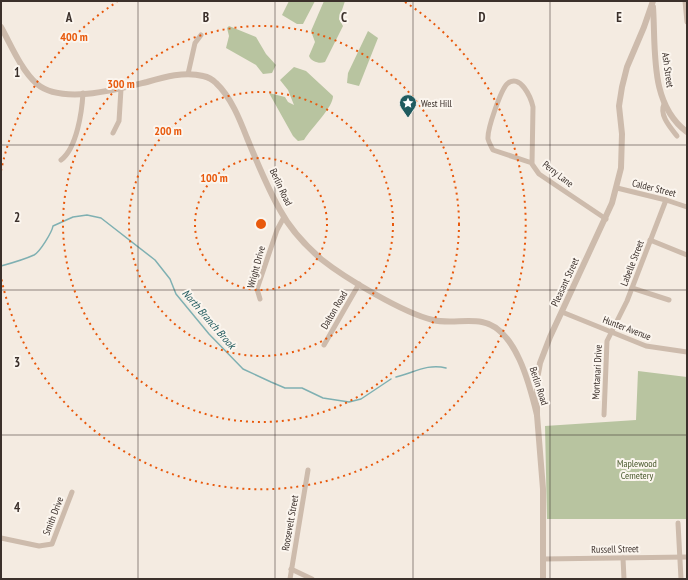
<svg xmlns="http://www.w3.org/2000/svg" width="688" height="580" font-family="'PT Sans Narrow',sans-serif">
	<style>
		.green { fill: #b8c4a0 }
		.lines { fill: none; stroke-linecap: round; stroke-linejoin: round }
		.stream { stroke: #7fb0b2; stroke-width: 1.5 }
		.minor { stroke: #cdbbac; stroke-width: 5 }
		.tertiary { stroke: #cdbbac; stroke-width: 6 }
		.grid { fill: none; stroke: #3b302b; stroke-width: 1; stroke-opacity: 0.55 }
		.ring { fill: none; stroke: #e8590c; stroke-width: 2; stroke-dasharray: 2 4 }
		.labels { text-anchor: middle; dominant-baseline: central; stroke-width: 4; stroke-linejoin: round; paint-order: stroke }
		.street-label { font-size: 10px; fill: #3b302b; stroke: #fbf5ee }
		.poi-label { font-size: 10px; fill: #3b302b; stroke: #fbf5ee; text-anchor: start }
		.park-label { font-size: 10px; fill: #4a5a2e; stroke: #fbf5ee }
		.water-label { font-size: 11px; font-style: italic; fill: #1f5a5e; stroke: #fbf5ee }
		.grid-label { font-size: 13px; text-anchor: middle; font-weight: bold; fill: #3b302b; stroke: #fbf5ee; stroke-width: 4; stroke-linejoin: round; paint-order: stroke }
		.centre { fill: #e8590c; stroke: #fbf5ee; stroke-width: 2 }
		.ring-label { font-size: 12px; text-anchor: middle; font-weight: bold; fill: #e8590c; stroke: #fbf5ee; stroke-width: 4; stroke-linejoin: round; paint-order: stroke }
	</style>
	<rect width="100%" height="100%" fill="#f4ebe1"/>
	<g class="green">
		<path d="M 289,1 L 315,1 L 303,24 L 297,24 L 282,15 Z"/>
		<path d="M 324,1 L 345,1 L 339,19 L 343,26 L 325,62 C 320,64 311,62 309,56 L 315,42 L 311,31 Z"/>
		<path d="M 229,26 L 256,37 L 266,54 L 276,65 L 272,73 L 263,74 L 256,65 L 226,48 L 229,36 L 227,28 Z"/>
		<path d="M 368,31 L 378,38 L 359,86 L 347,83 L 348,73 Z"/>
		<path d="M 294,67 L 306,71 L 333,96 C 333,108 311,128 304,140 L 298,141 L 293,136 L 269,93 L 285,97 L 288,102 L 294,105 L 288,90 L 280,80 Z"/>
		<path d="M 638,371 L 687,377 L 687,519 L 547,519 L 545,426 L 636,420 Z"/>
	</g>
	<g class="lines">
		<g class="stream">
			<path d="M 1,266 C 12,263 23,260 34,255 C 40,252 52,232 53,226 L 73,217 L 87,215 L 101,218 L 155,260 L 170,279 L 176,294 L 209,334 L 243,369 L 271,382 L 285,388 L 302,388 L 323,398 L 349,402 L 361,399 L 391,379"/>
			<path d="M 396,377 C 413,373 428,363 446,368"/>
		</g>
		<g class="minor">
			<path d="M 685,1 L 687,22"/>
			<path d="M 188,74 L 195,43 L 201,35"/>
			<path d="M 664,104 C 659,115 670,127 677,136"/>
			<path d="M 113,133 L 119,121 L 121,89"/>
			<path d="M 61,160 C 77,148 82,111 83,93"/>
			<path d="M 532,163 L 493,150 C 491,146 489,143 488,139 C 487,129 501,90 507,84 C 520,72 531,98 533,107 L 532,164 L 539,174 L 606,219"/>
			<path d="M 617,188 L 666,200 L 687,207"/>
			<path d="M 650,240 L 687,255"/>
			<path d="M 632,288 L 669,300"/>
			<path d="M 260,299 L 257,289 L 277,230 L 284,217"/>
			<path d="M 562,312 L 646,346 L 687,352"/>
			<path d="M 324,345 L 359,284"/>
			<path d="M 604,415 L 607,341 L 627,301 L 666,200"/>
			<path d="M 678,523 L 681,579"/>
			<path d="M 1,538 L 39,546 L 52,544 L 72,492"/>
			<path d="M 623,558 L 624,579"/>
			<path d="M 543,559 L 687,557"/>
			<path d="M 291,569 L 312,579"/>
			<path d="M 290,579 L 308,470"/>
		</g>
		<g class="tertiary">
			<path d="M 653,7 C 656,49 649,104 687,132"/>
			<path d="M 1,27 C 11,45 21,70 37,84 C 62,105 119,89 147,82 C 164,77 185,71 203,76 C 208,77 212,79 216,83 C 231,97 240,120 247,138 C 257,162 267,187 280,210 C 290,229 305,245 321,259 C 345,278 403,313 433,320 C 449,324 466,319 482,322 C 516,328 530,386 537,415"/>
			<path d="M 543,579 L 543,489 L 537,415 L 537,379 L 540,363 L 550,337 L 612,203 L 621,168 L 622,134 L 619,106 L 622,87 L 627,67 L 644,27 L 653,1"/>
		</g>
	</g>
	<path class="grid" d="M 138,1 L 138,579M 275,1 L 275,579M 413,1 L 413,579M 550,1 L 550,579M 1,145 L 687,145M 1,290 L 687,290M 1,435 L 687,435"/>
	<g class="ring">
		<circle cx="261" cy="224" r="66"/>
		<circle cx="261" cy="224" r="132"/>
		<circle cx="261" cy="224" r="198"/>
		<path d="M1 171A265 265 0 0 1 117 2M405 2A265 265 0 1 1 1 277"/>
	</g>
	<defs>
		<g id="sight-pin" transform="scale(0.9)"><path d="M0 17L-7.5 6A9.5 9.5 0 1 1 7.5 6Z" fill="#1f5a5e" stroke="#fbf5ee"/><path d="M0-6L1.8-2.2L6-1.7L2.9 1.2L3.7 5.4L0 3.3L-3.7 5.4L-2.9 1.2L-6-1.7L-1.8-2.2Z" fill="#fff"/></g>
	</defs>
	<g fill-rule="evenodd">
		<use href="#sight-pin" x="408" y="103"/>
	</g>
	<g class="labels">
		<g class="street-label">
			<text transform="translate(668 70) rotate(82)">Ash Street</text>
			<text transform="translate(558 174) rotate(38)">Perry Lane</text>
			<text transform="translate(281 187) rotate(65)">Berlin Road</text>
			<text transform="translate(654 188) rotate(14)">Calder Street</text>
			<text transform="translate(632 263) rotate(-69)">Labelle Street</text>
			<text transform="translate(256 267) rotate(-75)">Wright Drive</text>
			<text transform="translate(565 282) rotate(-65)">Pleasant Street</text>
			<text transform="translate(334 310) rotate(-60)">Dalton Road</text>
			<text transform="translate(627 328) rotate(21)">Hunter Avenue</text>
			<text transform="translate(597 372) rotate(-87)">Montanari Drive</text>
			<text transform="translate(539 386) rotate(72)">Berlin Road</text>
			<text transform="translate(53 516) rotate(-69)">Smith Drive</text>
			<text transform="translate(290 523) rotate(-80)">Roosevelt Street</text>
			<text transform="translate(615 549) rotate(-1)">Russell Street</text>
		</g>
		<g class="poi-label">
			<text x="421" y="103">West Hill</text>
		</g>
		<g class="park-label">
			<text x="637" y="463">Maplewood<tspan x="637" dy="12">Cemetery</tspan></text>
		</g>
		<g class="water-label">
			<text transform="translate(209 319) rotate(49)">North Branch Brook</text>
		</g>
	</g>
	<g class="grid-label">
		<text x="69" y="22">A</text>
		<text x="206" y="22">B</text>
		<text x="344" y="22">C</text>
		<text x="482" y="22">D</text>
		<text x="619" y="22">E</text>
		<text x="17" y="77">1</text>
		<text x="17" y="222">2</text>
		<text x="17" y="367">3</text>
		<text x="17" y="512">4</text>
	</g>
	<circle cx="261" cy="224" r="6" class="centre"/>
	<g class="ring-label">
		<text x="74" y="41">400 m</text>
		<text x="121" y="88">300 m</text>
		<text x="168" y="135">200 m</text>
		<text x="214" y="182">100 m</text>
	</g>
	<rect width="688" height="580" fill="none" stroke="#3b302b" stroke-width="4"/>
</svg>
